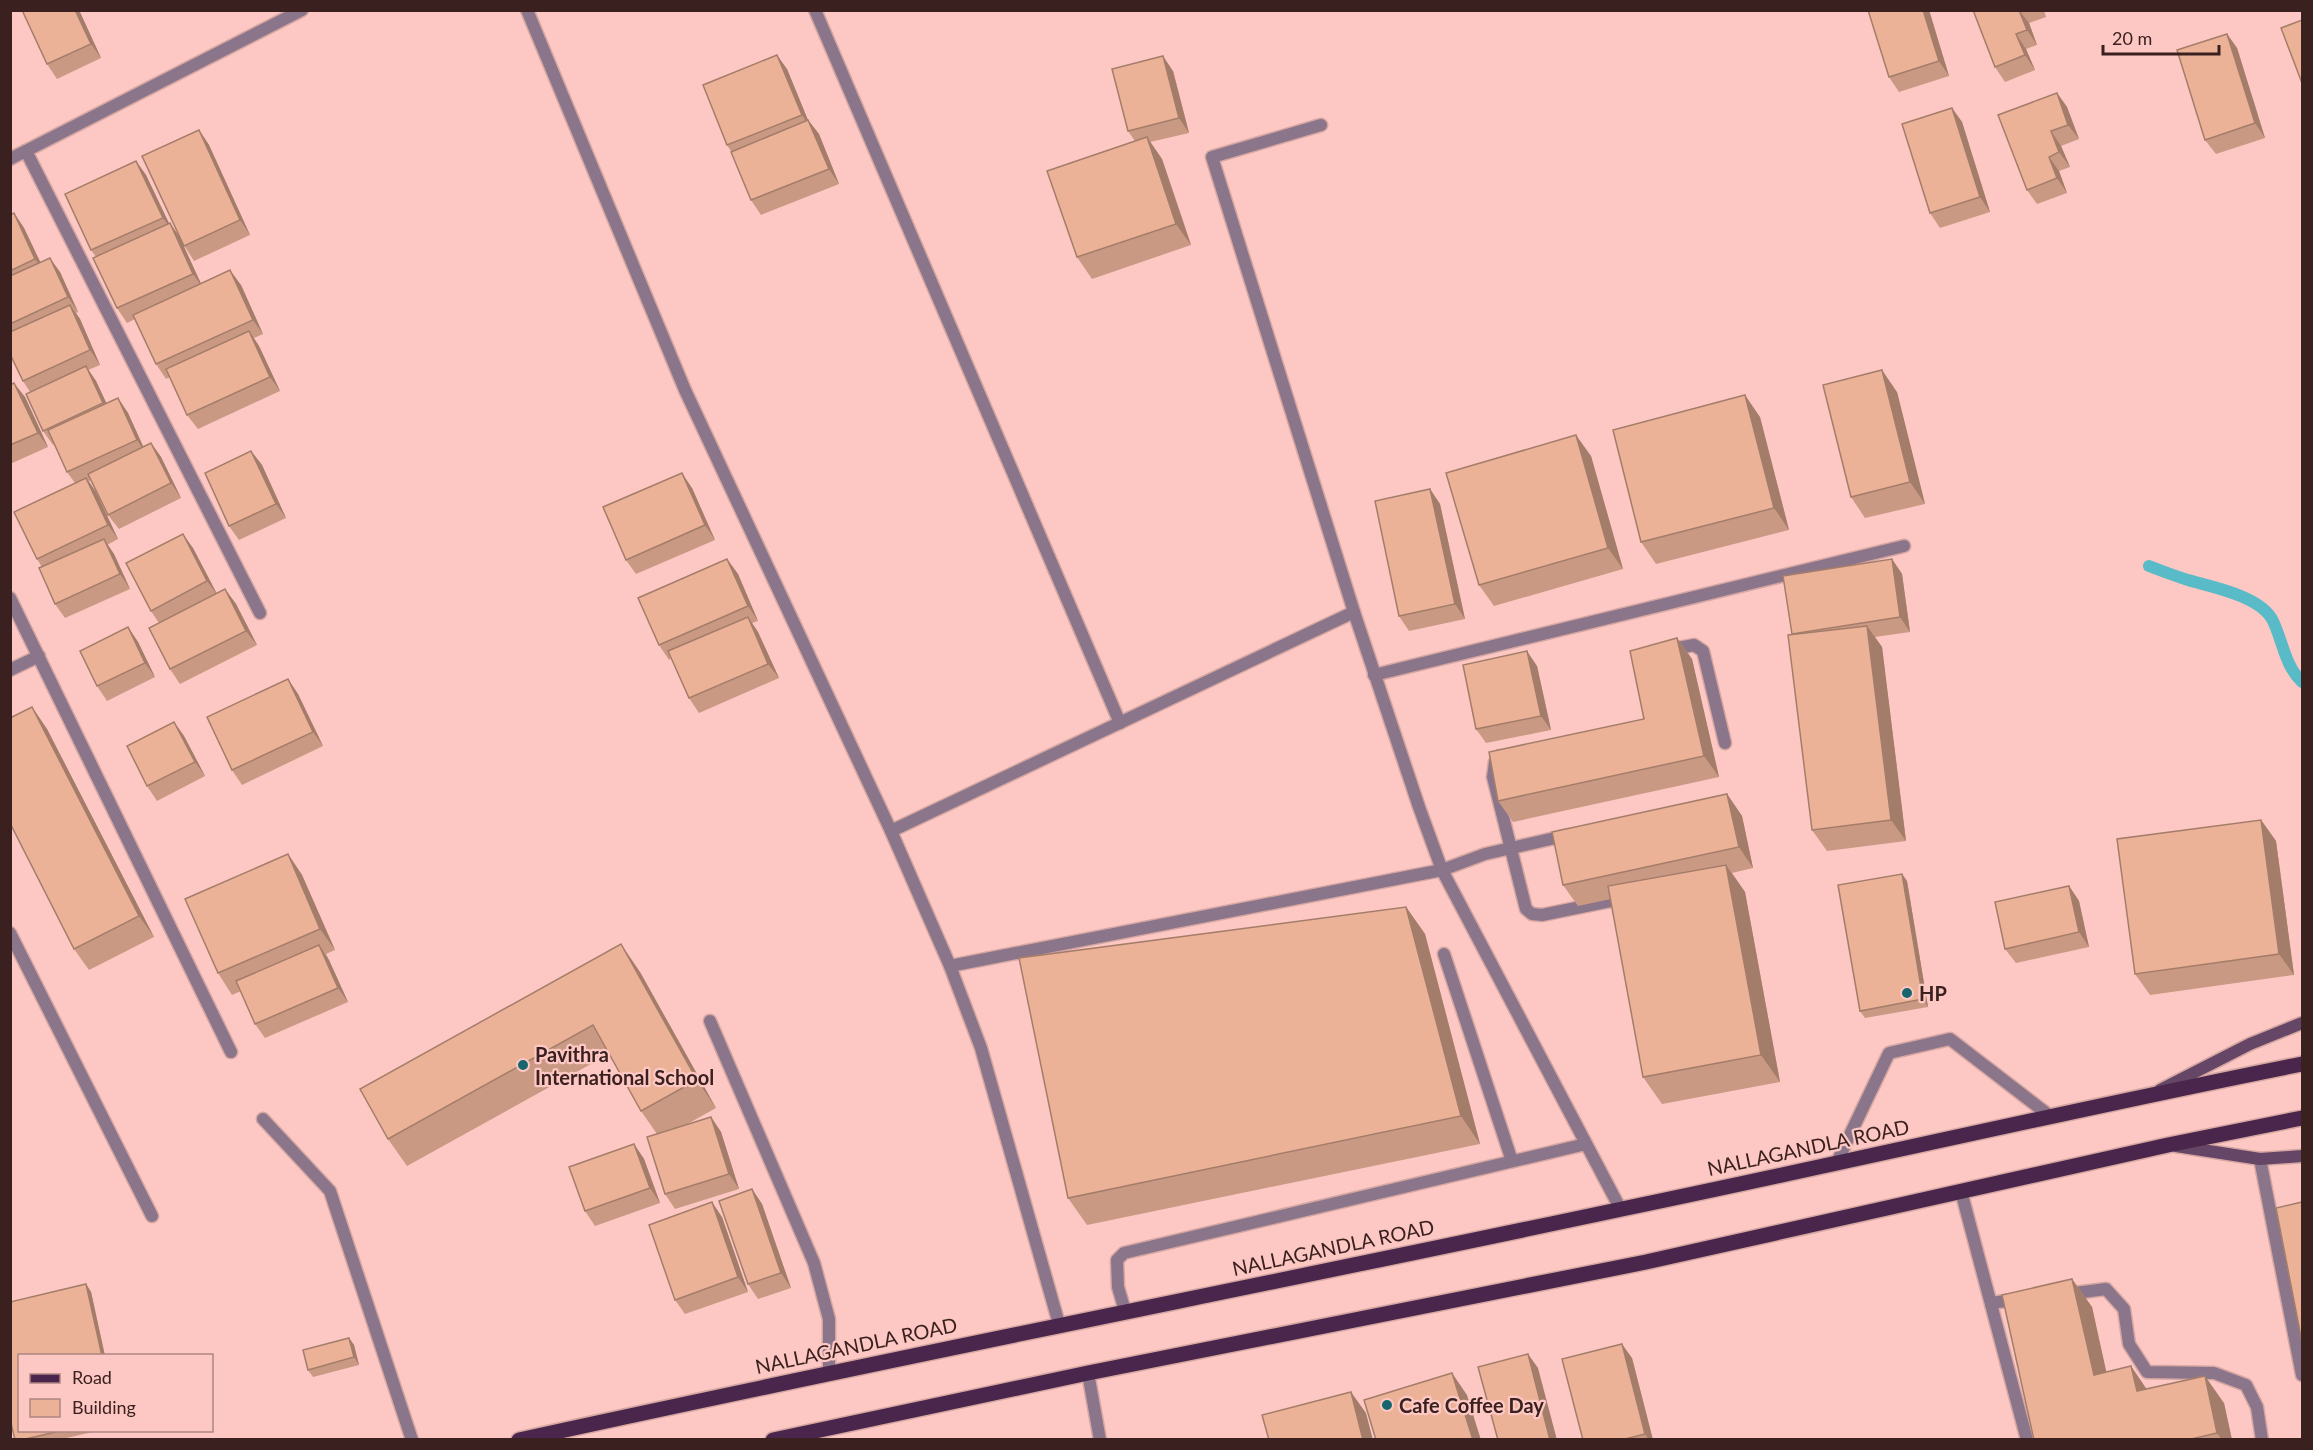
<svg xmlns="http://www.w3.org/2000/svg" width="2313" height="1450" font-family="Lato,sans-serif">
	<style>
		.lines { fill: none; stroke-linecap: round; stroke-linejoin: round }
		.stream { stroke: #59bbc7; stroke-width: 12 }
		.lane-casing { stroke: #d6a7a2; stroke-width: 15 }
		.street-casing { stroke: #d6a7a2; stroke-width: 15 }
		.secondary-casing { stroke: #d6a7a2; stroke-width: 15 }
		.primary-casing { stroke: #d6a7a2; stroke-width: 18 }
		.lane { stroke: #8b758b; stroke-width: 12 }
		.street { stroke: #8b758b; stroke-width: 12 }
		.secondary { stroke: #654666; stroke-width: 12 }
		.primary { stroke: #4a264c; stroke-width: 15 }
		.wall { fill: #ca9983 }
		.shaded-wall { fill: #a47d6a }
		.building { fill: #ebb298; stroke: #a47d6a; stroke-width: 1.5 }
		.poi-dot { fill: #18656e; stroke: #fdc8c3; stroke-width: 2 }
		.labels { text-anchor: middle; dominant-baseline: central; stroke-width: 4.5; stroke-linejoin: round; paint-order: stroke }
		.poi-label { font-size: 20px; font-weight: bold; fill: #3a211f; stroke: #fdc8c3; text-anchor: start }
		.street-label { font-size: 20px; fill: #3a211f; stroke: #fdc8c3 }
	</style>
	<rect width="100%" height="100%" fill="#fdc8c3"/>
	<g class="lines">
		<path class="stream" d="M 2149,566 C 2162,571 2175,576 2188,580 C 2212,587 2261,596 2273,621 C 2283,642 2285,666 2302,682"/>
		<g class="lane-casing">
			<g id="lane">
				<path d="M 1444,954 L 1512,1161"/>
				<path d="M 710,1021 L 814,1263 L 829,1319 L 829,1372"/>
				<path d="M 263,1119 L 330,1191 L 412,1440"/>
				<path d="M 1837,1162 L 1889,1053 L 1950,1039 L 2050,1116"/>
				<path d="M 1125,1311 L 1118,1287 L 1117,1260 L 1124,1253 L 1586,1144"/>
			</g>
		</g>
		<g class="street-casing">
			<g id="street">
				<path d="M 527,10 L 685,390 L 891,831 L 950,966 L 981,1048 L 1059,1324"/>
				<path d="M 815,10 L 1120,723"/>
				<path d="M 1321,125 L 1212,157 L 1354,612 L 1419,807 L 1442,870 L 1621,1210"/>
				<path d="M 26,151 L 260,613"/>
				<path d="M 10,159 L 302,10"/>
				<path d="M 10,598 L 231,1052"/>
				<path d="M 1667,650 L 1694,645 L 1703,651 L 1725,743"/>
				<path d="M 10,670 L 39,656"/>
				<path d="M 1374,675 L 1904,546"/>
				<path d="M 1500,756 L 1495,762 L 1493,777 L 1526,909 L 1532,914 L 1542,915 L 1625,898"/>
				<path d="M 891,831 L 1354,612"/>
				<path d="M 10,933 L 152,1216"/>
				<path d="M 950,966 L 1442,870 L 1485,854 L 1568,835"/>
				<path d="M 2260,1159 L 2302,1375"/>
				<path d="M 1961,1191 L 2027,1440"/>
				<path d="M 2067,1294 L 2106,1289 L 2124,1309 L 2129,1344 L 2147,1372 L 2214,1373 L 2246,1385 L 2257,1407 L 2262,1440"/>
				<path d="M 1991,1303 L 2020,1299"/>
				<path d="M 1088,1373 L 1100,1440"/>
			</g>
		</g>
		<g class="secondary-casing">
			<g id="secondary">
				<path d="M 2160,1090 L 2250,1044 L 2302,1023"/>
				<path d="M 2176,1146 L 2260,1159 L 2302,1156"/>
			</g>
		</g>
		<g class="primary-casing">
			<g id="primary">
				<path d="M 519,1440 C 886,1359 1255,1287 1622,1209 C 1849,1162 2075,1109 2302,1064"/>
				<path d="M 773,1440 L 1088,1373 L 1646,1262 L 2168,1145 L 2302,1118"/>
			</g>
		</g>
		<use href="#lane" class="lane"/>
		<use href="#street" class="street"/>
		<use href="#secondary" class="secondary"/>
		<use href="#primary" class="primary"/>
	</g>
	<g class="wall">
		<path d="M 22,10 L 79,10 L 101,58 L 57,79 L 47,64 Z"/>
		<path d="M 1929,10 L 1949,76 L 1899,92 L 1889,77 Z"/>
		<path d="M 1973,10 L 2044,10 L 2046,17 L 2029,23 L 2037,45 L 2026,49 L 2035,70 L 2005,82 L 1995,67 Z"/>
		<path d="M 2227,34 L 2237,48 L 2265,138 L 2216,154 L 2205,140 Z"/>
		<path d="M 787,69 L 808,120 L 819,134 L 839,184 L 761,215 L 751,200 L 731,151 L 727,145 Z"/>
		<path d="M 1173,71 L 1189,133 L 1150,142 L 1162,159 L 1191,245 L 1092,279 L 1077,257 L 1135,141 L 1128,131 Z"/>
		<path d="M 2057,93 L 2067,107 L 2079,139 L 2061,146 L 2070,167 L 2059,171 L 2067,193 L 2037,204 L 2027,190 Z"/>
		<path d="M 1952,108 L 1962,122 L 1990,212 L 1940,228 L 1930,213 Z"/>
		<path d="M 199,130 L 209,145 L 250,235 L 194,261 L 182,242 L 201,284 L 241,285 L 263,334 L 254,338 L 259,346 L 280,391 L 198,429 L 187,415 L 170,377 L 166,379 L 156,364 L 135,319 L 127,323 L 117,308 L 96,257 L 91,250 L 136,161 L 146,175 L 169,223 L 170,223 L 180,237 Z"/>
		<path d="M 14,213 L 24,228 L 40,262 L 60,272 L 78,312 L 76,313 L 80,319 L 100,365 L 88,370 L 96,381 L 106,403 L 118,398 L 128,413 L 143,446 L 151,443 L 161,457 L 181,498 L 119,529 L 108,515 L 91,480 L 89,481 L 96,492 L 118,539 L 107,545 L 114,554 L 130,589 L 65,618 L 55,604 L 42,567 L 37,559 L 75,483 L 67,472 L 54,444 L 53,445 L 43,431 L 30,392 L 23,381 L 10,354 L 10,215 Z"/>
		<path d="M 10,385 L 25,397 L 48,447 L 10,464 Z"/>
		<path d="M 1897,392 L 1925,504 L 1865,518 L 1851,497 Z"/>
		<path d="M 1760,417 L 1789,530 L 1656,564 L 1641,542 Z"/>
		<path d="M 251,451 L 262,465 L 286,518 L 239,540 L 229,526 Z"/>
		<path d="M 1591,456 L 1623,569 L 1494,606 L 1479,585 Z"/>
		<path d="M 692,488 L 715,540 L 636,574 L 626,560 Z"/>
		<path d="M 1430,489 L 1440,504 L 1465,619 L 1409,631 L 1399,616 Z"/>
		<path d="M 193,548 L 217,594 L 225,589 L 236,604 L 257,645 L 180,684 L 170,669 L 159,623 L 151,611 Z"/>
		<path d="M 727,559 L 738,574 L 758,621 L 752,623 L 758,632 L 779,678 L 699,713 L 689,698 L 671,658 L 669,660 L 659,645 Z"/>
		<path d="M 1892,559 L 1902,574 L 1910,632 L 1875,637 L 1882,647 L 1906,841 L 1827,851 L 1812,830 L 1792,634 Z"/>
		<path d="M 128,627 L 138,642 L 155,677 L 107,701 L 97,686 Z"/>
		<path d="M 1677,638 L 1692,659 L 1719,777 L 1513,822 L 1498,801 L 1644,719 Z"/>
		<path d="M 1537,666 L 1551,730 L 1486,743 L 1476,729 Z"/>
		<path d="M 288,679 L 298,694 L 323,746 L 242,785 L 232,770 Z"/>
		<path d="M 32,707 L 47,729 L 154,937 L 89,970 L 74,949 Z"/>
		<path d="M 174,722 L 184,736 L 205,776 L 157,801 L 147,786 Z"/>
		<path d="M 1727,794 L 1742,816 L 1753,868 L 1732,873 L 1745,892 L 1780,1082 L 1662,1104 L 1643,1077 L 1611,899 L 1578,906 L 1563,885 Z"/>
		<path d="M 2261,820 L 2276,841 L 2294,975 L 2150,995 L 2135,974 Z"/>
		<path d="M 288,854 L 302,875 L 335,950 L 326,954 L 329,960 L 348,1002 L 265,1038 L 255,1024 L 241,991 L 232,995 L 218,973 Z"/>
		<path d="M 1902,874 L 1907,881 L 1928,1007 L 1865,1018 L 1860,1011 Z"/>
		<path d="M 2069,886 L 2079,901 L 2089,947 L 2016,963 L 2005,949 Z"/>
		<path d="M 1406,907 L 1425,934 L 1480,1144 L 1087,1225 L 1068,1198 Z"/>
		<path d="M 640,972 L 716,1108 L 682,1127 L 711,1117 L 721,1132 L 739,1189 L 675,1209 L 665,1194 L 657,1134 L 641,1111 L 609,1054 L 407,1166 L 388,1139 Z"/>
		<path d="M 634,1144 L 644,1159 L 660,1203 L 595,1226 L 585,1211 Z"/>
		<path d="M 752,1189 L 762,1204 L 791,1288 L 758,1299 L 748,1284 Z"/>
		<path d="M 722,1217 L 748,1292 L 685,1314 L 675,1300 Z"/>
		<path d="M 2072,1279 L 2092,1307 L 2106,1372 L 2147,1389 L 2224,1403 L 2232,1440 L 2034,1440 Z"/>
		<path d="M 86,1284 L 91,1292 L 105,1356 L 20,1356 L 20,1431 L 97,1431 L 58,1440 L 15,1440 L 10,1419 L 10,1302 Z"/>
		<path d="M 349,1338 L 354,1345 L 359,1365 L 313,1377 L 308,1370 Z"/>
		<path d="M 1632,1358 L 1653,1440 L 1583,1440 Z"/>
	</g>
	<g class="shaded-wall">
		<path d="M 75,10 L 79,10 L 101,58 L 91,44 Z"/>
		<path d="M 1923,10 L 1929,10 L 1949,76 L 1939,61 Z"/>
		<path d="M 2019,10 L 2029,23 L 2037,45 L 2027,30 Z"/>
		<path d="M 2016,34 L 2026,49 L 2035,70 L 2025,55 Z"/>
		<path d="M 2227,34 L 2237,48 L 2265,138 L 2255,123 Z"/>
		<path d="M 777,55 L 787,69 L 812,130 L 802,115 Z"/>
		<path d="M 1163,56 L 1173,71 L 1189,133 L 1179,118 Z"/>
		<path d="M 2057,93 L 2067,107 L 2079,139 L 2068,125 Z"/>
		<path d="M 1952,108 L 1962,122 L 1990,212 L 1980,197 Z"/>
		<path d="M 808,120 L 819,134 L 839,184 L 829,169 Z"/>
		<path d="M 199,130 L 209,145 L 250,235 L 240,220 Z"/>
		<path d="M 2051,131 L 2061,146 L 2070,167 L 2059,152 Z"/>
		<path d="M 1147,137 L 1162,159 L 1191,245 L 1176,224 Z"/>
		<path d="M 2049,157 L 2059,171 L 2067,193 L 2057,178 Z"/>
		<path d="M 136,161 L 146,175 L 173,232 L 163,218 Z"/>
		<path d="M 14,213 L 24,228 L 46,274 L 35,259 Z"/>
		<path d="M 170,223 L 180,238 L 203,288 L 193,274 Z"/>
		<path d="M 50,258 L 60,272 L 78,312 L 68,297 Z"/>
		<path d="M 230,270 L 241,285 L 263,334 L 253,320 Z"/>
		<path d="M 70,305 L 80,319 L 100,365 L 90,350 Z"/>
		<path d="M 249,331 L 259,346 L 280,391 L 270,377 Z"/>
		<path d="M 86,366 L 96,381 L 113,417 L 103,403 Z"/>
		<path d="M 1882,370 L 1897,392 L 1925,504 L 1910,482 Z"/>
		<path d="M 14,383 L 25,397 L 48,447 L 38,433 Z"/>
		<path d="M 1745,395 L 1760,417 L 1789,530 L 1774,508 Z"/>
		<path d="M 118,398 L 128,413 L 147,455 L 137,440 Z"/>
		<path d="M 1576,435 L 1591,456 L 1623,569 L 1608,548 Z"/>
		<path d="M 151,443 L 161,457 L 181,498 L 171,483 Z"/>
		<path d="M 251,451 L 262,465 L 286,518 L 276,504 Z"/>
		<path d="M 682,473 L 692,488 L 715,540 L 705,525 Z"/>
		<path d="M 86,478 L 96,492 L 118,539 L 108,525 Z"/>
		<path d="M 1430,489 L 1440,504 L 1465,619 L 1455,604 Z"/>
		<path d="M 183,534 L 193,548 L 218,596 L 207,581 Z"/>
		<path d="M 104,539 L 114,554 L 130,589 L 120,574 Z"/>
		<path d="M 727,559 L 738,574 L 758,621 L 748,606 Z"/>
		<path d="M 1892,559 L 1902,574 L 1910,632 L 1900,617 Z"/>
		<path d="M 225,589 L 236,604 L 257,645 L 246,631 Z"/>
		<path d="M 748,617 L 758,632 L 779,678 L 768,664 Z"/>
		<path d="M 1867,626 L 1882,647 L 1906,841 L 1891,820 Z"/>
		<path d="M 128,627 L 138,642 L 155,677 L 145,663 Z"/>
		<path d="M 1677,638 L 1692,659 L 1719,777 L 1704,756 Z"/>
		<path d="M 1527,651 L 1537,666 L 1551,730 L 1541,716 Z"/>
		<path d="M 288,679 L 298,694 L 323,746 L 313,732 Z"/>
		<path d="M 32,707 L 47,729 L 154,937 L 139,916 Z"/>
		<path d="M 174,722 L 184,736 L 205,776 L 195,762 Z"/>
		<path d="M 1727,794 L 1742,816 L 1753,868 L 1739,847 Z"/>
		<path d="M 2261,820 L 2276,841 L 2294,975 L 2279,954 Z"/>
		<path d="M 288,854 L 302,875 L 335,950 L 320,929 Z"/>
		<path d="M 1726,865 L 1745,892 L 1780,1082 L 1761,1055 Z"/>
		<path d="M 1902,874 L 1907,881 L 1928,1007 L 1923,999 Z"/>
		<path d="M 2069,886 L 2079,901 L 2089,947 L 2079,932 Z"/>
		<path d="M 1406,907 L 1425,934 L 1480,1144 L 1461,1116 Z"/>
		<path d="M 621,944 L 640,972 L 716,1108 L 697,1080 Z"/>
		<path d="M 319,945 L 329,960 L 348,1002 L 338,988 Z"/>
		<path d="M 711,1117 L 721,1132 L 739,1189 L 729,1174 Z"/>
		<path d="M 634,1144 L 644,1159 L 660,1203 L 650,1188 Z"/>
		<path d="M 752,1189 L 762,1204 L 791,1288 L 781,1273 Z"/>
		<path d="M 712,1202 L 722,1217 L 748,1292 L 738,1277 Z"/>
		<path d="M 2072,1279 L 2092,1307 L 2113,1402 L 2094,1375 Z"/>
		<path d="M 86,1284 L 91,1292 L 105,1356 L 102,1356 Z"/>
		<path d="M 349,1338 L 354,1345 L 359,1365 L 354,1357 Z"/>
		<path d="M 1622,1344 L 1632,1358 L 1653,1440 L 1649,1440 L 1645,1434 Z"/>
		<path d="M 1528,1354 L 1538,1368 L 1557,1440 L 1550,1440 Z"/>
		<path d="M 2131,1366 L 2150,1394 L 2137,1391 Z"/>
		<path d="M 1452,1373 L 1467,1395 L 1481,1440 L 1473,1440 Z"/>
		<path d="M 2205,1376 L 2224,1403 L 2232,1440 L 2222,1440 L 2217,1433 Z"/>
		<path d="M 1351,1392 L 1366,1413 L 1373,1440 L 1363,1440 Z"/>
	</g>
	<g class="building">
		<path d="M 22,10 L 75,10 L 91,44 L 47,64 Z"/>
		<path d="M 1868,10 L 1923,10 L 1939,61 L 1889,77 Z"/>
		<path d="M 1973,10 L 2019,10 L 2027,30 L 2016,34 L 2025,55 L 1995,67 Z"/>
		<path d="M 2302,20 L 2302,83 L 2281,28 Z"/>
		<path d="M 2227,34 L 2255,123 L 2205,140 L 2177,50 Z"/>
		<path d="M 777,55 L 802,115 L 727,145 L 703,85 Z"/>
		<path d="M 1163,56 L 1179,118 L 1128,131 L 1112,69 Z"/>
		<path d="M 2057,93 L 2068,125 L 2051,131 L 2059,152 L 2049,157 L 2057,178 L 2027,190 L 1998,115 Z"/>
		<path d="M 1952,108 L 1980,197 L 1930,213 L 1902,124 Z"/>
		<path d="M 808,120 L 829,169 L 751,200 L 731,152 Z"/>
		<path d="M 199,130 L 240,220 L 184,246 L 142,156 Z"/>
		<path d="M 1147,137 L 1176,224 L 1077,257 L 1047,171 Z"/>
		<path d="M 136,161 L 163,218 L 91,250 L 65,194 Z"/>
		<path d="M 14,213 L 35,259 L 10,271 L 10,215 Z"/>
		<path d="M 170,223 L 193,274 L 117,308 L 93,258 Z"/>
		<path d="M 50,258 L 68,297 L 10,324 L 10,276 Z"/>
		<path d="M 230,270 L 253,320 L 156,364 L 133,315 Z"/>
		<path d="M 70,305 L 90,350 L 23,381 L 10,354 L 10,332 Z"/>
		<path d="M 249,331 L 270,377 L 187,415 L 166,369 Z"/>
		<path d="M 86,366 L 103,403 L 43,431 L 26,394 Z"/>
		<path d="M 1882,370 L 1910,482 L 1851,497 L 1823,385 Z"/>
		<path d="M 14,383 L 38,433 L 10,445 L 10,385 Z"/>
		<path d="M 1745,395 L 1774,508 L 1641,542 L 1613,430 Z"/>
		<path d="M 118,398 L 137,440 L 67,472 L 48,430 Z"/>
		<path d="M 1576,435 L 1608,548 L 1479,585 L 1446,473 Z"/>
		<path d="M 151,443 L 171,483 L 108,515 L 88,474 Z"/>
		<path d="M 251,451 L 276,504 L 229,526 L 205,473 Z"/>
		<path d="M 682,473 L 705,525 L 626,560 L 603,507 Z"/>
		<path d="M 86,478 L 108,525 L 37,559 L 14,512 Z"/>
		<path d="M 1430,489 L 1455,604 L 1399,616 L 1375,501 Z"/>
		<path d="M 183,534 L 207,581 L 151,611 L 126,563 Z"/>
		<path d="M 104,539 L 120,574 L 55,604 L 39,568 Z"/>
		<path d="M 727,559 L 748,606 L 659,645 L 638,598 Z"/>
		<path d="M 1892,559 L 1900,617 L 1792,634 L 1783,576 Z"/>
		<path d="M 225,589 L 246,631 L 170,669 L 149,628 Z"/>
		<path d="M 748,617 L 768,664 L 689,698 L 668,651 Z"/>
		<path d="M 1867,626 L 1891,820 L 1812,830 L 1788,635 Z"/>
		<path d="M 128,627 L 145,663 L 97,686 L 80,651 Z"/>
		<path d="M 1677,638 L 1704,756 L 1498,801 L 1489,752 L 1644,719 L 1630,651 Z"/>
		<path d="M 1527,651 L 1541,716 L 1476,729 L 1463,665 Z"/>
		<path d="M 288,679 L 313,732 L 232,770 L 207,717 Z"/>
		<path d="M 32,707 L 139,916 L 74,949 L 10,823 L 10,718 Z"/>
		<path d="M 174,722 L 195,762 L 147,786 L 127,746 Z"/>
		<path d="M 1727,794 L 1739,847 L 1563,885 L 1552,832 Z"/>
		<path d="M 2261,820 L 2279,954 L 2135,974 L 2117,839 Z"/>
		<path d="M 288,854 L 320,929 L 218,973 L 185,899 Z"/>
		<path d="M 1726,865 L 1761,1055 L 1643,1077 L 1608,886 Z"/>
		<path d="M 1902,874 L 1923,999 L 1860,1011 L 1838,885 Z"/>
		<path d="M 2069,886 L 2079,932 L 2005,949 L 1995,902 Z"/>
		<path d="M 1406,907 L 1461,1116 L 1068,1198 L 1019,958 Z"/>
		<path d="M 621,944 L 697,1080 L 641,1111 L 593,1025 L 388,1139 L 360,1089 Z"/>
		<path d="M 319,945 L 338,988 L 255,1024 L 236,981 Z"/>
		<path d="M 711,1117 L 729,1174 L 665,1194 L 647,1137 Z"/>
		<path d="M 634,1144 L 650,1188 L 585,1211 L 569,1167 Z"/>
		<path d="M 752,1189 L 781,1273 L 748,1284 L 719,1201 Z"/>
		<path d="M 712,1202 L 738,1277 L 675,1300 L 649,1225 Z"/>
		<path d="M 2302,1202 L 2302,1342 L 2276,1208 Z"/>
		<path d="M 2072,1279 L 2094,1375 L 2131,1366 L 2137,1391 L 2205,1376 L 2217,1433 L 2187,1440 L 2034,1440 L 2002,1295 Z"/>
		<path d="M 86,1284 L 102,1356 L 20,1356 L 20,1431 L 60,1431 L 21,1440 L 15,1440 L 10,1419 L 10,1302 Z"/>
		<path d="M 349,1338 L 354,1357 L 308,1370 L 303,1350 Z"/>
		<path d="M 1622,1344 L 1645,1434 L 1621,1440 L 1583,1440 L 1562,1359 Z"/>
		<path d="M 1528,1354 L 1550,1440 L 1498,1440 L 1478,1367 Z"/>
		<path d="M 1452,1373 L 1473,1440 L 1376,1440 L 1364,1400 Z"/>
		<path d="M 1351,1392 L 1363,1440 L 1269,1440 L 1262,1415 Z"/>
	</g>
	<g class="poi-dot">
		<circle cx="1907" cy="993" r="6"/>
		<circle cx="523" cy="1065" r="6"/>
		<circle cx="1387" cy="1405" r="6"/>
	</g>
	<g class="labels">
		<g class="poi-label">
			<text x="1919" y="993">HP</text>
			<text x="535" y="1054">Pavithra<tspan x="535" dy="23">International School</tspan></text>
			<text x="1399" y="1405">Cafe Coffee Day</text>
		</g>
		<g class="street-label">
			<text transform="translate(1808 1147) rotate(-12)">NALLAGANDLA ROAD</text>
			<text transform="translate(1333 1247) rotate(-12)">NALLAGANDLA ROAD</text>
			<text transform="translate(856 1345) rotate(-12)">NALLAGANDLA ROAD</text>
		</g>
	</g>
	<rect width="2313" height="1450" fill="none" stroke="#3a211f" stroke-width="24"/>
	<rect x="18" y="1354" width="195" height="78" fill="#fdc8c3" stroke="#af8581" stroke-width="1.5"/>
	<rect x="30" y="1374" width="30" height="9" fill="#4a264c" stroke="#af8581" stroke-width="1.5"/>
	<text x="72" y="1384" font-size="18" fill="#3a211f">Road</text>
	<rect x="30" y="1399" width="30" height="18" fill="#ebb298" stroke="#af8581" stroke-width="1.5"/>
	<text x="72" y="1414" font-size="18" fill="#3a211f">Building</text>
	<path d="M2103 45v9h116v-9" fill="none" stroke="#3a211f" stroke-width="3"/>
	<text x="2112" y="45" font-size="18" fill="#3a211f" stroke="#fdc8c3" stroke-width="4.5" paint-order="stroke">20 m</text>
</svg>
